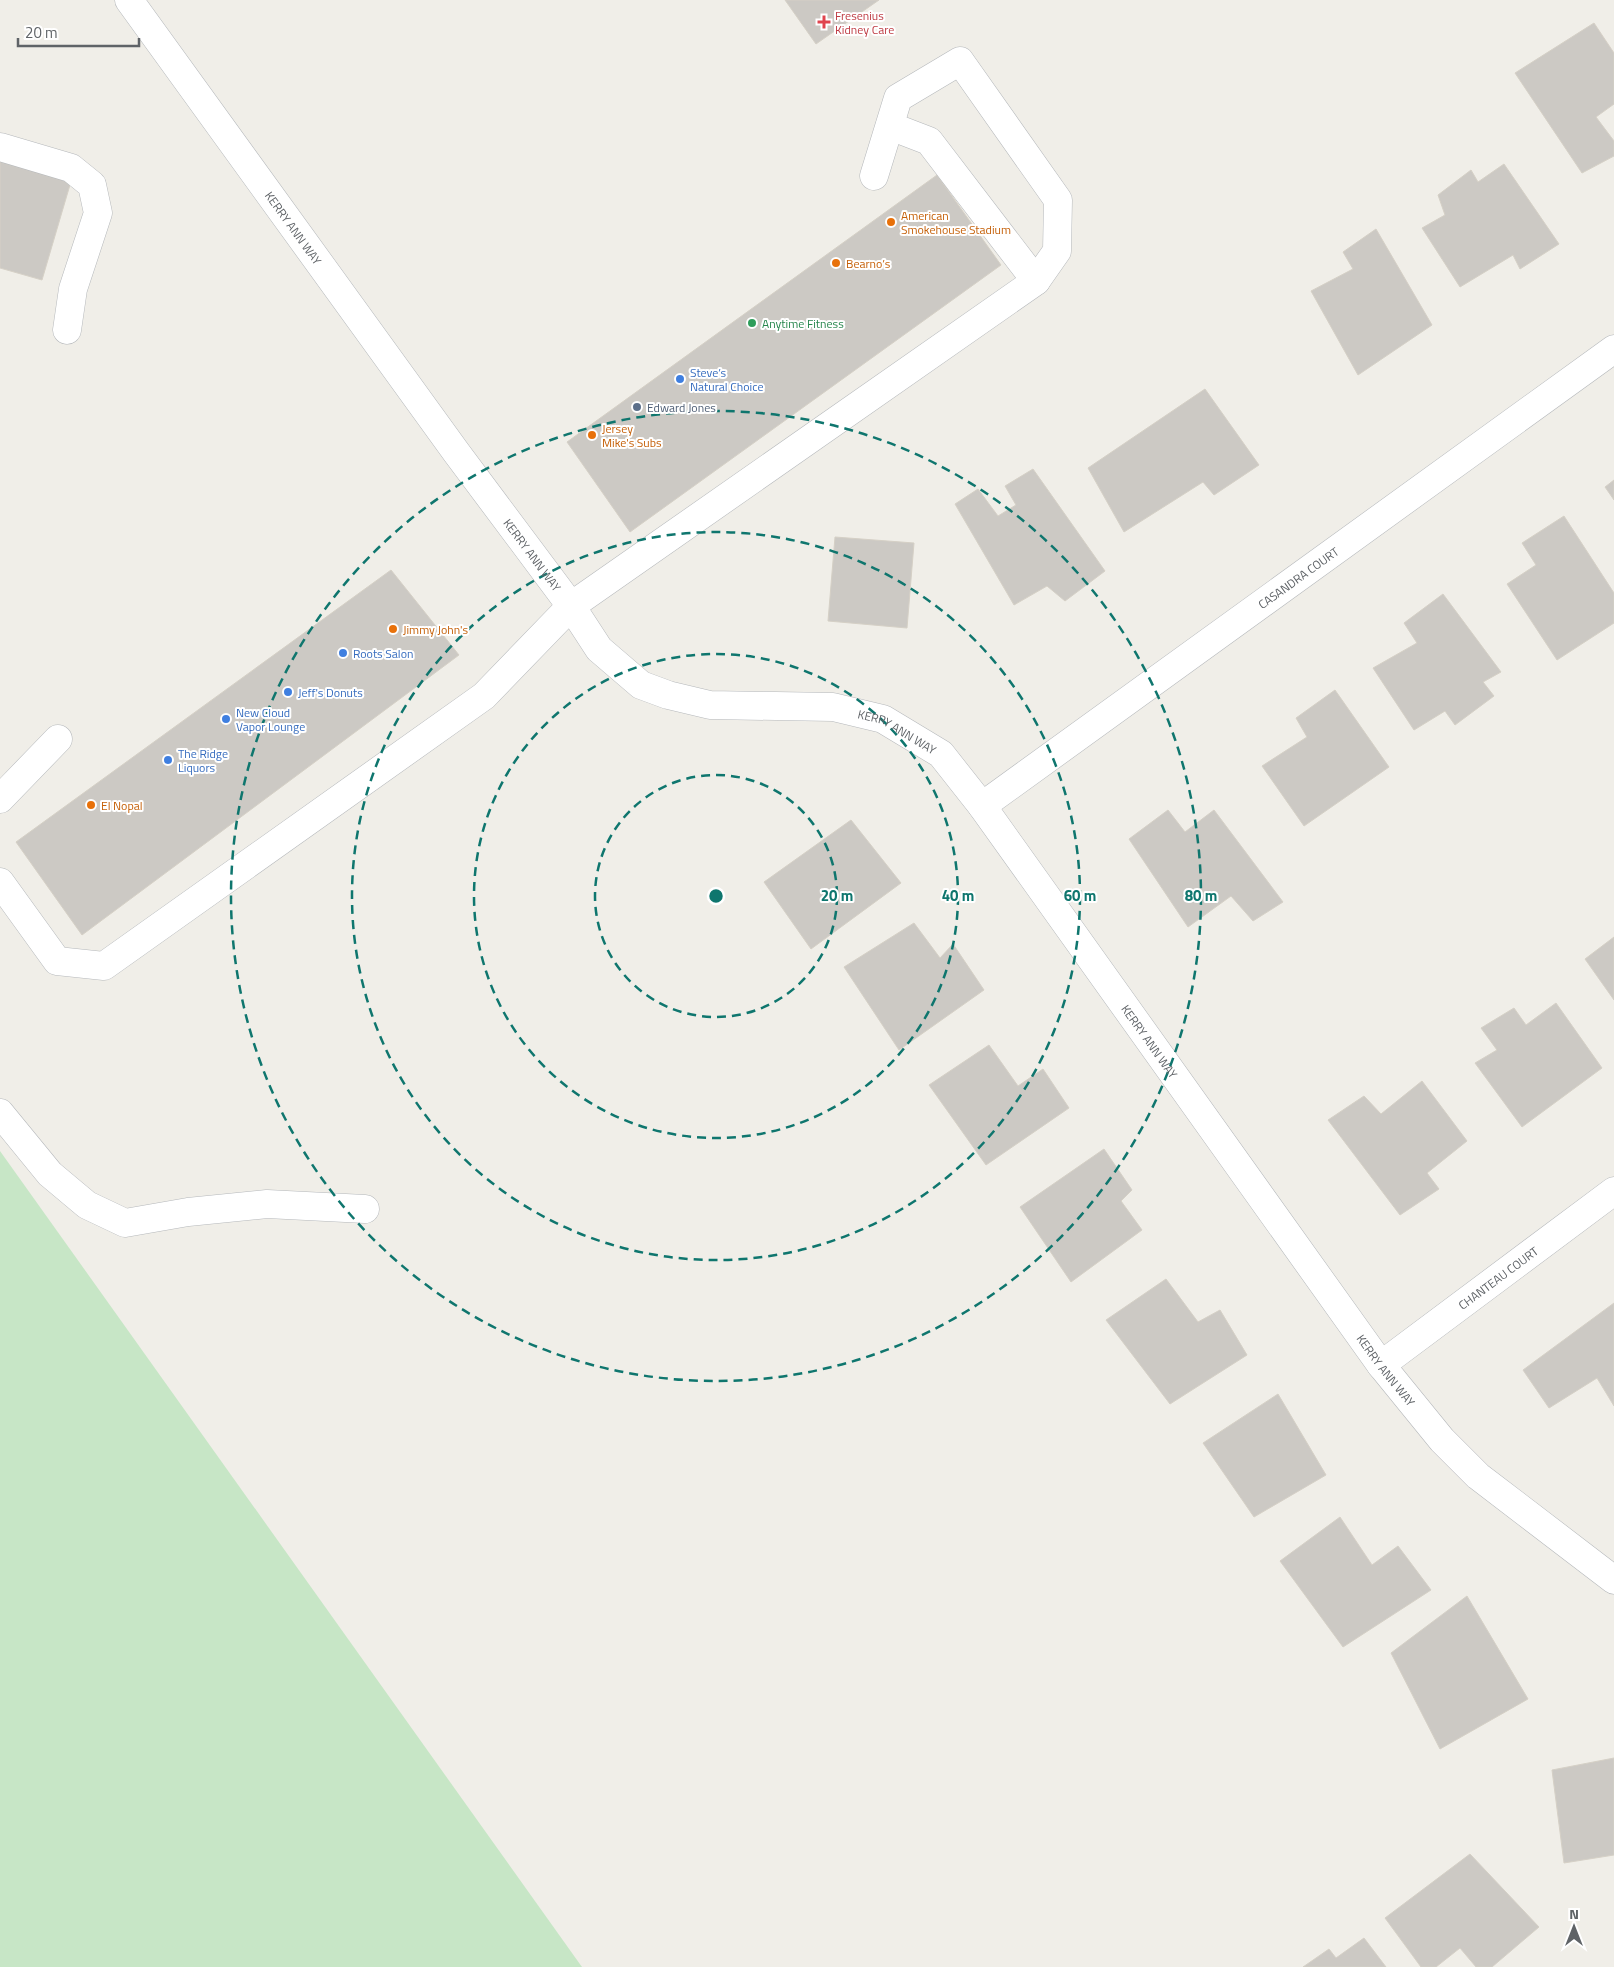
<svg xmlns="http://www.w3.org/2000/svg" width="1614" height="1967" font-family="'Titillium Web',sans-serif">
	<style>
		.green { fill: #c7e6c6 }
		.building { fill: #ccc9c4; stroke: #d5d0c6 }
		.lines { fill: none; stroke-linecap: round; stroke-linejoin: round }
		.minor-casing { stroke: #b5b8bb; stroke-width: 29 }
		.minor { stroke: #fff; stroke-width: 28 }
		.ring { fill: none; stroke: #0f766e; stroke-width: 2.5; stroke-dasharray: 9 6 }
		.health-dot { fill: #e0444e; stroke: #fff; stroke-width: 2 }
		.food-dot { fill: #e8710a; stroke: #fff; stroke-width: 2 }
		.leisure-dot { fill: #2e9e5b; stroke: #fff; stroke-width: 2 }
		.shop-dot { fill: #3f7fe0; stroke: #fff; stroke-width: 2 }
		.service-dot { fill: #5c6f8a; stroke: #fff; stroke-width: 2 }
		.labels { text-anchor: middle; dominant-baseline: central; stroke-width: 4; stroke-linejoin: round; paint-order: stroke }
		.health-label { font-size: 12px; fill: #be3a42; stroke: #fff; text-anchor: start }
		.food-label { font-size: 12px; fill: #c56008; stroke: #fff; text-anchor: start }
		.street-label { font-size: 12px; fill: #5f6367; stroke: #fff }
		.leisure-label { font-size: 12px; fill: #27864d; stroke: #fff; text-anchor: start }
		.shop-label { font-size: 12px; fill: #366cbe; stroke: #fff; text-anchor: start }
		.service-label { font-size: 12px; fill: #4e5e75; stroke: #fff; text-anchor: start }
		.centre { fill: #0f766e; stroke: #fff; stroke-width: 2.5 }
		.ring-label { font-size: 15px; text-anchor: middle; font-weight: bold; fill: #0f766e; stroke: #fff; stroke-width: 4; stroke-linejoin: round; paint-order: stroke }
	</style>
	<rect width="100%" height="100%" fill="#f0eee8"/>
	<path class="green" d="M 0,1151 L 582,1967 L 0,1967 Z"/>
	<g class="building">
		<path d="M 785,0 L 879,0 L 816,44 Z"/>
		<path d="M 1594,23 L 1614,53 L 1614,104 L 1596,117 L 1614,141 L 1614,156 L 1582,173 L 1515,73 Z"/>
		<path d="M 0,158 L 72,178 L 42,280 L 0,268 Z"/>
		<path d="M 1504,164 L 1559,244 L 1520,269 L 1513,255 L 1460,287 L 1422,228 L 1445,215 L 1438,195 L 1471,170 L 1478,182 Z"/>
		<path d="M 937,175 L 1001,265 L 630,532 L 567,442 Z"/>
		<path d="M 1376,229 L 1432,325 L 1358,375 L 1311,291 L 1353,269 L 1343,252 Z"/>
		<path d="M 1205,389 L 1259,465 L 1214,495 L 1203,482 L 1124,532 L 1088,468 Z"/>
		<path d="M 1033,469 L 1105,571 L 1065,601 L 1047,586 L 1014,605 L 955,504 L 978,489 L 998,516 L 1016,505 L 1005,486 Z"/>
		<path d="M 1614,480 L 1614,500 L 1605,487 Z"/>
		<path d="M 1564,516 L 1614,593 L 1614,623 L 1557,660 L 1507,584 L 1536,565 L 1522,543 Z"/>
		<path d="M 835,537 L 914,543 L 907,628 L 828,621 Z"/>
		<path d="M 391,570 L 459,655 L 82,935 L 16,842 Z"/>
		<path d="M 1443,594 L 1501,672 L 1483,682 L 1494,696 L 1455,725 L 1445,711 L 1414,730 L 1373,668 L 1417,643 L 1404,623 Z"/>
		<path d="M 1335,690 L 1389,767 L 1304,826 L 1262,766 L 1307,737 L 1296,718 Z"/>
		<path d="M 1168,810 L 1185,832 L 1214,810 L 1283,902 L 1253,921 L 1231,896 L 1188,927 L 1129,839 Z"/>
		<path d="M 851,820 L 901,883 L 811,949 L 764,882 Z"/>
		<path d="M 914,923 L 940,958 L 953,944 L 984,990 L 899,1050 L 844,967 Z"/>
		<path d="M 1614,937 L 1614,1000 L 1585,959 Z"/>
		<path d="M 1556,1003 L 1602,1068 L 1522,1127 L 1475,1063 L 1497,1050 L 1481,1028 L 1514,1008 L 1526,1025 Z"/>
		<path d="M 989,1045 L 1018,1086 L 1043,1069 L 1069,1108 L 986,1165 L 929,1085 Z"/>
		<path d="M 1422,1081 L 1467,1141 L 1427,1173 L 1439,1189 L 1400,1215 L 1328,1120 L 1364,1096 L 1381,1114 Z"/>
		<path d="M 1104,1149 L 1132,1190 L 1121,1201 L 1142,1230 L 1071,1282 L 1020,1207 Z"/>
		<path d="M 1166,1279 L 1198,1322 L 1220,1310 L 1247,1355 L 1170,1404 L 1106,1320 Z"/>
		<path d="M 1614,1303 L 1614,1406 L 1597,1378 L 1549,1408 L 1523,1370 Z"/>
		<path d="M 1278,1394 L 1326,1475 L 1254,1517 L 1203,1443 Z"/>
		<path d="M 1340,1517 L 1372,1565 L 1398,1546 L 1431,1590 L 1343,1647 L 1280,1561 Z"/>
		<path d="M 1467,1596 L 1528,1699 L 1440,1749 L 1391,1653 Z"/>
		<path d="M 1614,1758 L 1614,1855 L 1564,1863 L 1552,1770 Z"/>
		<path d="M 1470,1854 L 1539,1927 L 1492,1967 L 1476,1967 L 1460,1948 L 1436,1967 L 1421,1967 L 1385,1918 Z"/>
		<path d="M 1364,1938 L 1386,1967 L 1303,1967 L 1329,1949 L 1336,1958 Z"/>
	</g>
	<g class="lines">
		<g class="minor-casing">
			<g id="minor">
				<path id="s1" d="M 129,0 L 456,452 L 571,606 L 599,649 L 641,685 L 668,695 L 710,705 L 833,707 L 883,719 L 941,754 L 982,806 L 1381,1365 L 1442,1440 L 1478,1476 L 1614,1580"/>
				<path d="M 890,126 L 929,141 L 1036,281"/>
				<path d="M 0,147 L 71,168 L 92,185 L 98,213 L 73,289 L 67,330"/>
				<path d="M 0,799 L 58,739"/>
				<path id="s2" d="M 982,806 L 1614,349"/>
				<path d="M 0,882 L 57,961 L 104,966 L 484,696 L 571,606 L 1036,281 L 1057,251 L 1058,200 L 960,61 L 898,98 L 874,176"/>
				<path d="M 0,1113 L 50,1174 L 87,1205 L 125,1223 L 188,1212 L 267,1204 L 365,1209"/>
				<path id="s3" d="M 1381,1365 L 1614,1191"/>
			</g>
		</g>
		<use href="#minor" class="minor"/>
	</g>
	<g class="ring">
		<circle cx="716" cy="896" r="121"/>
		<circle cx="716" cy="896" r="242"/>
		<circle cx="716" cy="896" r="364"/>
		<circle cx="716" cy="896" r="485"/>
	</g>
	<path class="health-dot" d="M821.5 14.5h5v5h5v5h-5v5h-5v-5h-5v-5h5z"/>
	<g class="food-dot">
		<circle cx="891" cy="222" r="5"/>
		<circle cx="836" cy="263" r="5"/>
		<circle cx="592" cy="435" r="5"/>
		<circle cx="393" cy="629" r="5"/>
		<circle cx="91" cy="805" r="5"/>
	</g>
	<circle class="leisure-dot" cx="752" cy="323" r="5"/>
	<g class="shop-dot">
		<circle cx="680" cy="379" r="5"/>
		<circle cx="343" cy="653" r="5"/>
		<circle cx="288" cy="692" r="5"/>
		<circle cx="226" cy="719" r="5"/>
		<circle cx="168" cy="760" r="5"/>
	</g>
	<circle class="service-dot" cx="637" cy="407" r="5"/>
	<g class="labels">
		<g class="health-label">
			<text x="835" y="15">Fresenius<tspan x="835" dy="14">Kidney Care</tspan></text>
		</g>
		<g class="food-label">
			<text x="901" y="215">American<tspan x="901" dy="14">Smokehouse Stadium</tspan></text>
			<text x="846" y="263">Bearno’s</text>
			<text x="602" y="428">Jersey<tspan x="602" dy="14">Mike's Subs</tspan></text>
			<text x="403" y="629">Jimmy John's</text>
			<text x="101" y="805">El Nopal</text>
		</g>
		<g class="street-label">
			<text stroke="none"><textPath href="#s1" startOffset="281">KERRY ANN WAY</textPath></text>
			<text stroke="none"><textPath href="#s1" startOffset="686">KERRY ANN WAY</textPath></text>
			<text stroke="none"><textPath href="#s2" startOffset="390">CASANDRA COURT</textPath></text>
			<text stroke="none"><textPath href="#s1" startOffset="1121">KERRY ANN WAY</textPath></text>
			<text stroke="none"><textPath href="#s1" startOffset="1526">KERRY ANN WAY</textPath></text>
			<text stroke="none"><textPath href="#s3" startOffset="146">CHANTEAU COURT</textPath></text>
			<text stroke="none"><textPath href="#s1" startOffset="1931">KERRY ANN WAY</textPath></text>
		</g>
		<g class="leisure-label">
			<text x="762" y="323">Anytime Fitness</text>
		</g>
		<g class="shop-label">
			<text x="690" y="372">Steve’s<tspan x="690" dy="14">Natural Choice</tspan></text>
			<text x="353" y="653">Roots Salon</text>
			<text x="298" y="692">Jeff's Donuts</text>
			<text x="236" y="712">New Cloud<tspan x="236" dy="14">Vapor Lounge</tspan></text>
			<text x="178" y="753">The Ridge<tspan x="178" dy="14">Liquors</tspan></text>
		</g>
		<g class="service-label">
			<text x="647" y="407">Edward Jones</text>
		</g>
	</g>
	<circle cx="716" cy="896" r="8" class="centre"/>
	<g class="ring-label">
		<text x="837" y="901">20 m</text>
		<text x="958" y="901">40 m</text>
		<text x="1080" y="901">60 m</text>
		<text x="1201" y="901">80 m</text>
	</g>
	<g transform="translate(1574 1927)" stroke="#ffffff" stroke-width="4" paint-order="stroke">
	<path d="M0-4L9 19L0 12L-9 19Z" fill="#5f6367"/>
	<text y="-8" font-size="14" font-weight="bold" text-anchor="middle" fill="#5f6367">N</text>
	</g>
	<path d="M18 38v8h121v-8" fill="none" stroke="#5f6367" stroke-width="2.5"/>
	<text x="25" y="38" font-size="15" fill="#5f6367" stroke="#ffffff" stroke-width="4" paint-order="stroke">20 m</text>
</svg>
